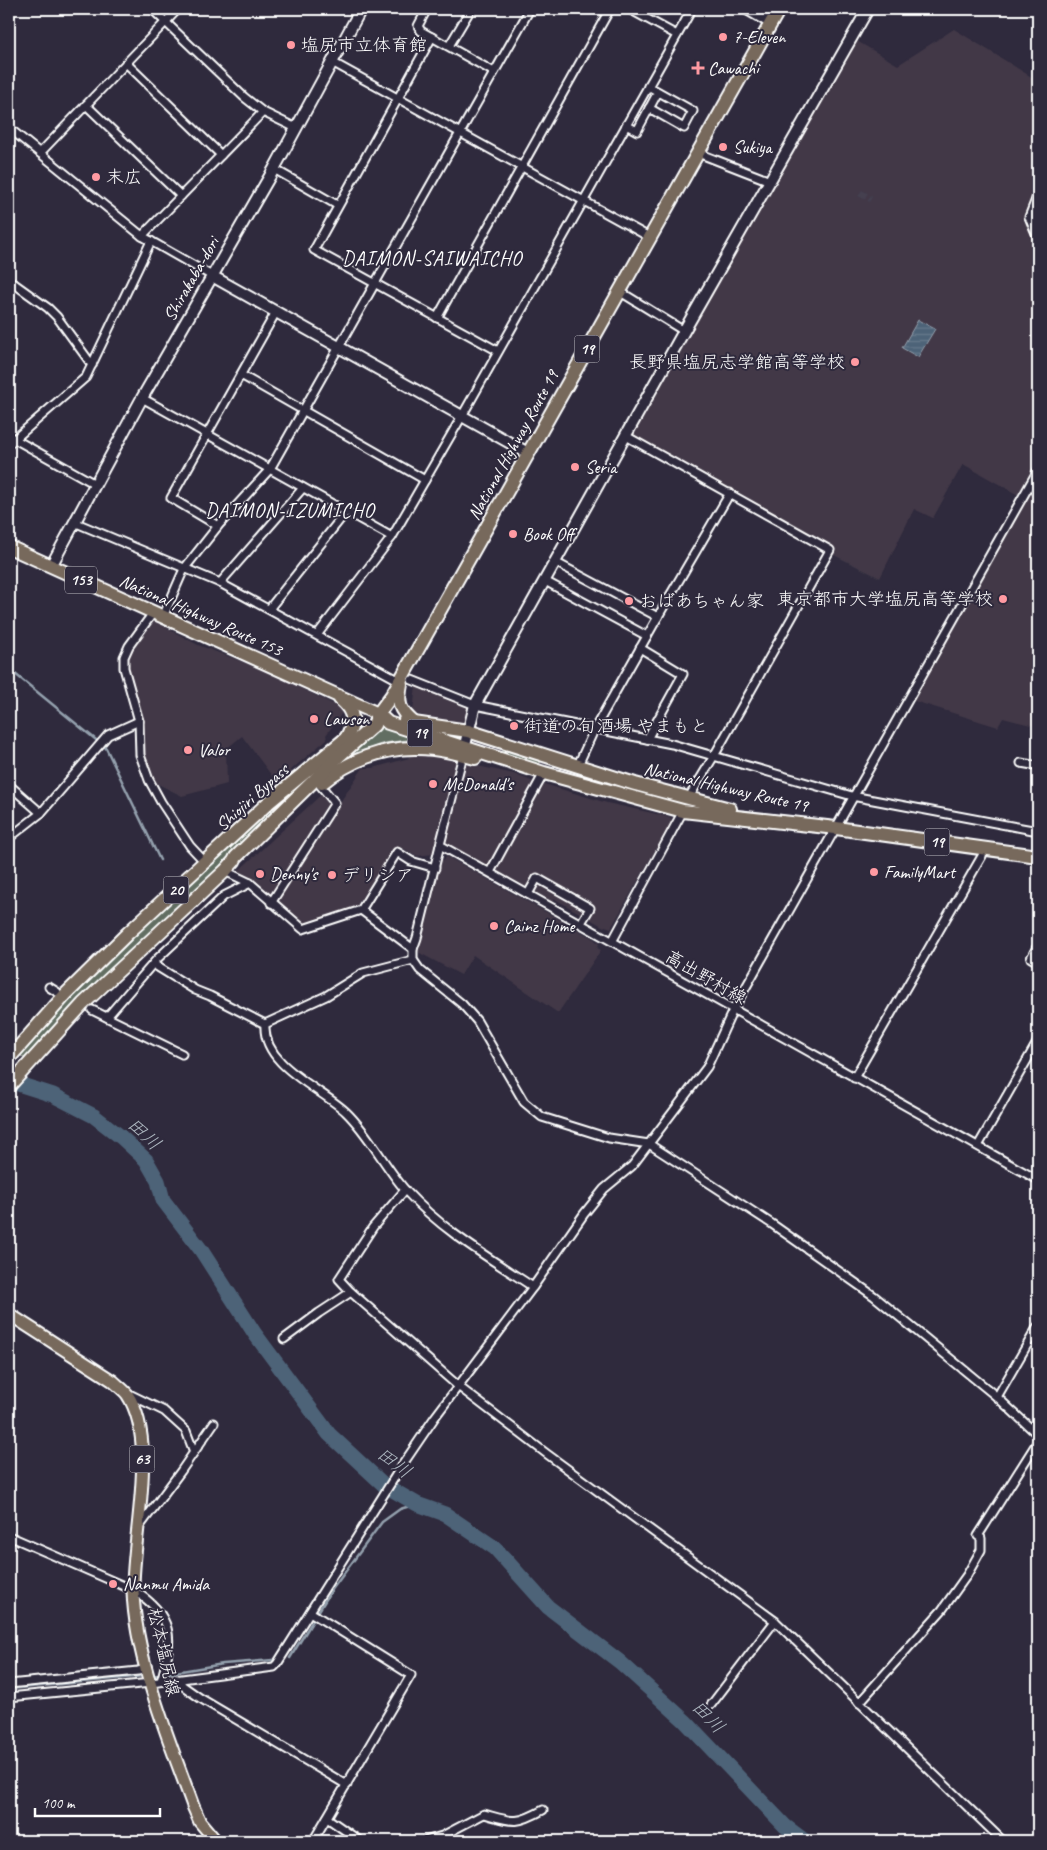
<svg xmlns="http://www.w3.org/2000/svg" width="1047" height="1850" font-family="Caveat,'Klee One',sans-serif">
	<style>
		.built { fill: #423847 }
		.grass { fill: #626e62; stroke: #b0b6b0 }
		.water { fill: url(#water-rules); stroke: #94a1ae }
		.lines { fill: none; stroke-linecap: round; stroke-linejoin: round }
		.stream { stroke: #94a1ae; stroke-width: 2.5 }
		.river { stroke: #4d6378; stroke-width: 15 }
		.street-tunnel { stroke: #443f50; stroke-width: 7; stroke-dasharray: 7 3.5; stroke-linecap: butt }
		.street-casing { stroke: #fff; stroke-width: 11 }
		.secondary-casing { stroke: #fff; stroke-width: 14 }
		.primary-casing { stroke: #fff; stroke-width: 15 }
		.highway-casing { stroke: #fff; stroke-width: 16 }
		.street { stroke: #2f2a3d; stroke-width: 7 }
		.secondary { stroke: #2f2a3d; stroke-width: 10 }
		.primary { stroke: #77695c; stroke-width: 11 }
		.highway { stroke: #77695c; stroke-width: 12 }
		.poi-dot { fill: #ff9aa2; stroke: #2f2a3d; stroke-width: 2 }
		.labels { text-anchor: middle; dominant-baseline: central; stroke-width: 4; stroke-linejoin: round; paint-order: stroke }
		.shield { fill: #2f2a3d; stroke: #c1bfc5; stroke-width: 1 }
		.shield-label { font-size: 16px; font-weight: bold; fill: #fff }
		.poi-label { font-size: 18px; fill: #fff; stroke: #2f2a3d; text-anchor: start }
		.street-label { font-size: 18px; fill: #fff; stroke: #2f2a3d }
		.water-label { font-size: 19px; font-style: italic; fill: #afb9c2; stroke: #2f2a3d }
		.quarter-label { font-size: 20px; letter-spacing: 1px; fill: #fff; stroke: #2f2a3d }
	</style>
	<defs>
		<pattern id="water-rules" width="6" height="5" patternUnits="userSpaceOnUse" patternTransform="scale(1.25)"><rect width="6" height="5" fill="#4d6378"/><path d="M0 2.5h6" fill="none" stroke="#687a8c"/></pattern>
	</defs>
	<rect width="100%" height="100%" fill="#2f2a3d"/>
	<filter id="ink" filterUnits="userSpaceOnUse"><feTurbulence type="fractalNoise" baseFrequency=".02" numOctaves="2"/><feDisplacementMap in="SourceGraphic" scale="10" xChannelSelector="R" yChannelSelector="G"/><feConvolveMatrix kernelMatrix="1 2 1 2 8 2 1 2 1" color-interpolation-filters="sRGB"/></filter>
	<g filter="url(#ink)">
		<g class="built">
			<path d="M 954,29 L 1038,81 L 1038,180 L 1023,219 L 1038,246 L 1038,465 L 1020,496 L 963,464 L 933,518 L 914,509 L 880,578 L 832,554 L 834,549 L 729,488 L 634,436 L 634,431 L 773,188 L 855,40 L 898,65 Z"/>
			<path d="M 1038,475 L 1038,727 L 1003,718 L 998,727 L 911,700 Z"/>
			<path d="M 154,621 L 198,645 L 264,670 L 339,707 L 342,713 L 326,735 L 327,739 L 291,770 L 292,773 L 278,784 L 242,736 L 226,749 L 227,784 L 182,796 L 154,782 L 148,772 L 141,746 L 138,697 L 127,670 L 128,659 L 132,651 Z"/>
			<path d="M 416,685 L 471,707 L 467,723 L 439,719 L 416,714 L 413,712 Z"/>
			<path d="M 426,755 L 457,760 L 433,854 L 417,856 L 400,847 L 389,856 L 355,908 L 306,924 L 300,922 L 277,904 L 276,898 L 363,768 L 373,768 L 409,758 L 408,756 Z"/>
			<path d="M 464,763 L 514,774 L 536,783 L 489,866 L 445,842 Z"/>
			<path d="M 544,784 L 607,803 L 670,817 L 672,821 L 611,928 L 605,926 L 604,927 L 555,899 L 552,902 L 498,872 L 497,868 Z"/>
			<path d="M 323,793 L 327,798 L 328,805 L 326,815 L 270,898 L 236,873 Z"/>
			<path d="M 446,856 L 594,939 L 599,944 L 597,948 L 601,950 L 558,1013 L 473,955 L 461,975 L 418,952 L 441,859 L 444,860 Z"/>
		</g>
		<g class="grass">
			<path d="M 381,727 L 414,739 L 384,743 L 360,751 L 344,758 L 343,757 Z"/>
			<path d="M 503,748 L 541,759 L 540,763 L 536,765 L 503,754 Z"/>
			<path d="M 316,771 L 286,799 L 246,841 L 105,975 L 24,1058 L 21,1056 L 34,1036 L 64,1003 L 110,958 L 269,809 Z"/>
		</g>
		<path class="water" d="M 918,320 L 935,329 L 918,357 L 902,348 Z"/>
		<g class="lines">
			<g class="stream">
				<path d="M 9,669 L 106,748 L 160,860"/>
				<path d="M 290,1658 L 331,1591 L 382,1522 L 400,1509 L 417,1504"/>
				<path d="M 152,1676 L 223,1664 L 273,1660"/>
				<path d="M 9,1689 L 144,1676"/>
			</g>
			<path class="river" d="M 9,1081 L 53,1095 L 94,1116 L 121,1137 L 146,1160 L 158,1181 L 163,1200 L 201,1250 L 255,1334 L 329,1434 L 384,1485 L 417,1504 L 445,1514 L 495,1548 L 548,1607 L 620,1662 L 685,1721 L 785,1826 L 805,1841"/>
			<path class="street-tunnel" d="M 860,193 L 871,199"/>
			<g class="street-casing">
				<g id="street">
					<path d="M 152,9 L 244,97 L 263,112 L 296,128"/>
					<path d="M 427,9 L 418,26 L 421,31 L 494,72"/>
					<path d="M 629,9 L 677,35"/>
					<path d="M 432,37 L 314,250 L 498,351"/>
					<path d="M 449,46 L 471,9"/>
					<path d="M 332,62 L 651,238"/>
					<path d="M 126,63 L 221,155"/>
					<path d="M 648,86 L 693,111 L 684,128 L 649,108"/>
					<path d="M 86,105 L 181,196"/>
					<path d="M 626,125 L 637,131 L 658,92"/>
					<path d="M 9,128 L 142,236 L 212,276"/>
					<path d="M 40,153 L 178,9"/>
					<path d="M 698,153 L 770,181"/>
					<path d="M 274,169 L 337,205"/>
					<path d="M 1038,194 L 1029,217 L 1038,238"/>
					<path d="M 142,236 L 263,112"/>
					<path d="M 9,280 L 48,308 L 57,317 L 92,365"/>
					<path d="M 619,291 L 684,331"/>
					<path d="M 437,318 L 610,9"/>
					<path d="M 241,375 L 425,480"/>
					<path d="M 142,398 L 392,537 L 462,416 L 692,9"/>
					<path d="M 9,436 L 95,484"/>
					<path d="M 626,436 L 830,550 L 714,756 L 688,799"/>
					<path d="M 9,444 L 86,377 L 151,241"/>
					<path d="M 74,522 L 220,583 L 400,681"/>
					<path d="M 218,526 L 171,498 L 276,312"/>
					<path d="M 555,562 L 658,617"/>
					<path d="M 545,581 L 647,636"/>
					<path d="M 220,583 L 303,488"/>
					<path d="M 269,609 L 346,512"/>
					<path d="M 153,613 L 129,646 L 124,657 L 124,668 L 139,721 L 140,755 L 149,780 L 161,802 L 190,846 L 205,862"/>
					<path d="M 163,617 L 184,569 L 218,526 L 270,469 L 530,9"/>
					<path d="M 317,635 L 392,537"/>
					<path d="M 640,648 L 683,674 L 647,739"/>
					<path d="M 412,680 L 475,705 L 672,744 L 852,796 L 1038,831"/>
					<path d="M 463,755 L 440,845 L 1038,1180"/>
					<path d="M 1021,763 L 1038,766"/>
					<path d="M 578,765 L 595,728 L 668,599 L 730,493"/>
					<path d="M 9,785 L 41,813"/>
					<path d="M 9,838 L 41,813 L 108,735 L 139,721"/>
					<path d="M 440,845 L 417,938 L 413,949 L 413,960 L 420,970 L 462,1004 L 477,1021 L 524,1102 L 542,1117 L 609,1138 L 649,1144 L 772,1224 L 874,1296 L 997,1397 L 1038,1435"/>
					<path d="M 225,871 L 250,883 L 303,929 L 361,910 L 397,852 L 411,861 L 435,868"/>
					<path d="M 490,872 L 544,773"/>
					<path d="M 528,894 L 537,878 L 590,908 L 581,923"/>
					<path d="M 271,903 L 335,803 L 320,785"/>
					<path d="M 361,910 L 413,949"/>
					<path d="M 613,940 L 683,811"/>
					<path d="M 1038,945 L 1031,958 L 1038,962"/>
					<path d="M 153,964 L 195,990 L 210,996 L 265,1024 L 326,996 L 363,973 L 413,960"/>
					<path d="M 49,987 L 57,992"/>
					<path d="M 92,1010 L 182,1054"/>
					<path d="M 107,1017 L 157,959 L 224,896 L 250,883"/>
					<path d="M 265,1024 C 262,1066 321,1088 346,1112 C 370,1135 384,1166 406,1191 C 443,1231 488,1257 533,1287"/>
					<path d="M 854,1078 L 982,856 L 984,848"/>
					<path d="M 978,1146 L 1038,1041"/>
					<path d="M 405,1190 L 373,1227 L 339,1279 L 351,1292 L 458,1386 L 547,1454 L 775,1621 L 1003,1841"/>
					<path d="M 284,1339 L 319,1313 L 351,1292"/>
					<path d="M 127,1393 L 164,1411 L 186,1431 L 194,1452"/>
					<path d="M 997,1397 L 1038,1326"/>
					<path d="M 140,1526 L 181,1471 L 214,1423"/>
					<path d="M 9,1536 L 133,1590 C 174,1615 174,1639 161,1681"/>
					<path d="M 310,1612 L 411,1675 L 313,1841"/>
					<path d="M 177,1679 L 183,1686 L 200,1698 L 347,1785"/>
					<path d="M 9,1684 L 138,1671 L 147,1669"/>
					<path d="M 9,1697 L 151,1683 L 274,1667 L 277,1664 L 401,1467 L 435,1417 L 533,1287 L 584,1214 L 604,1189 L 632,1166 L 707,1067 L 733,1010 L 1038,470"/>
					<path d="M 859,1703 L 942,1610 L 967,1575 L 981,1550 L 981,1538 L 978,1536 L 1038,1441"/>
					<path d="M 711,1705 L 775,1621"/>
					<path d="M 327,1818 L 360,1841"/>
					<path d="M 425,1841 L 442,1836 L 484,1814 C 513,1822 516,1825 543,1810"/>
				</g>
			</g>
			<g class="secondary-casing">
				<g id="secondary">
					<path d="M 747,9 L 771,23"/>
					<path d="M 212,276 L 528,453"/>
					<path d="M 51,566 L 142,398 L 274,169 L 361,9"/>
					<path d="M 463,753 L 475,705 L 684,331 L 868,9"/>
				</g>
			</g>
			<g class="primary-casing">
				<path id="primary" d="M 9,1314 L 113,1381 C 117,1385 123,1389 127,1394 C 159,1441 132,1536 133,1591 C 135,1659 170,1742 193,1806 L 200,1822 L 216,1841"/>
			</g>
			<g class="highway-casing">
				<g id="highway">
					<path d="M 9,547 L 378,714 L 388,723 L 544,773 L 683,811 L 836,828 L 1038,856"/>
					<path d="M 401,684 C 397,704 399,710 414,723"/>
					<path d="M 340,699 C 356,713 355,724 345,740"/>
					<path d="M 405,720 L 414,723 L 468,731 L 635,784 L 730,809"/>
					<path d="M 322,783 C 348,761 383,747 418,748 C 437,748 456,753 475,758"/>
					<path d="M 9,1058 L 66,994 L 128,933 L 268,803 L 344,740"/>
					<path d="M 9,1086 L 83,1004 L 225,871 L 234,861 L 236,857 L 340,755 L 374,725 L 378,714 L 392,695 L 779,9"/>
				</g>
			</g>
			<use href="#street" class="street"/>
			<use href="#secondary" class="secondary"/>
			<use href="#primary" class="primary"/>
			<use href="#highway" class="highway"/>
		</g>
	</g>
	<g class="poi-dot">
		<circle cx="723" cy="37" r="5"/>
		<circle cx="291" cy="45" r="5"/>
		<path d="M695.5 60.5h5v5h5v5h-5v5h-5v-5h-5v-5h5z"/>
		<circle cx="723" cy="147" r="5"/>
		<circle cx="96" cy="177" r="5"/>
		<circle cx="855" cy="362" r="5"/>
		<circle cx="575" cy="467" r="5"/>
		<circle cx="513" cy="534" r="5"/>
		<circle cx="1003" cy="599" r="5"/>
		<circle cx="629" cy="601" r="5"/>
		<circle cx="314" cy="719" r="5"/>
		<circle cx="514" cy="726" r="5"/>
		<circle cx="188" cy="750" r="5"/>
		<circle cx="433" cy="784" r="5"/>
		<circle cx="874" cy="872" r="5"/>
		<circle cx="260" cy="874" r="5"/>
		<circle cx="332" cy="875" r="5"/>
		<circle cx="494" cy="926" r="5"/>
		<circle cx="113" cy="1584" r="5"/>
	</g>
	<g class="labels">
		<g class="shield">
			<rect x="574.5" y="335.5" width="25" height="27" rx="4"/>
			<rect x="65" y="566.5" width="32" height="27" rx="4"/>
			<rect x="407.5" y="719.5" width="25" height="27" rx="4"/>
			<rect x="924.5" y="828.5" width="25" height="27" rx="4"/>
			<rect x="163.5" y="876.5" width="25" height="27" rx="4"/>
			<rect x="129.5" y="1445.5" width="25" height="27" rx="4"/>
		</g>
		<g class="shield-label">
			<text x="587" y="349">19</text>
			<text x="81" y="580">153</text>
			<text x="420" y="733">19</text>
			<text x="937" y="842">19</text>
			<text x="176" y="890">20</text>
			<text x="142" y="1459">63</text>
		</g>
		<g class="poi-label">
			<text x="733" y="37">7-Eleven</text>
			<text x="301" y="45">塩尻市立体育館</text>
			<text x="708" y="68">Cawachi</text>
			<text x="733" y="147">Sukiya</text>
			<text x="106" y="177">末広</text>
			<text x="845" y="362" text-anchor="end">長野県塩尻志学館高等学校</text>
			<text x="585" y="467">Seria</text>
			<text x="523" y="534">Book Off</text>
			<text x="993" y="599" text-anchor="end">東京都市大学塩尻高等学校</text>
			<text x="639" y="601">おばあちゃん家</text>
			<text x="324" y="719">Lawson</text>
			<text x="524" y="726">街道の旬酒場 やまもと</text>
			<text x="198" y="750">Valor</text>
			<text x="443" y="784">McDonald's</text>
			<text x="884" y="872">FamilyMart</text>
			<text x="270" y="874">Denny's</text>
			<text x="342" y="875">デリシア</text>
			<text x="504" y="926">Cainz Home</text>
			<text x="123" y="1584">Nanmu Amida</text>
		</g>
		<g class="street-label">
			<text transform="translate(191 279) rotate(-60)">Shirakaba-dori</text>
			<text transform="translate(513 445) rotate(-61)">National Highway Route 19</text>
			<text transform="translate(201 615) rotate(24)">National Highway Route 153</text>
			<text transform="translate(726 787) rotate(13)">National Highway Route 19</text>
			<text transform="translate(252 797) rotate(-42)">Shiojiri Bypass</text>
			<text transform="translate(706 977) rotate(30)">高出野村線</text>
			<text transform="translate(164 1652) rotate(77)">松本塩尻線</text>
		</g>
		<g class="water-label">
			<text transform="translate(144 1134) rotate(43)">田川</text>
			<text transform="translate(394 1463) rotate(37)">田川</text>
			<text transform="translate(708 1717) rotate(45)">田川</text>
		</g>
		<g class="quarter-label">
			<text x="432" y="258">DAIMON-SAIWAICHO</text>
			<text x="290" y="510">DAIMON-IZUMICHO</text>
		</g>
	</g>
	<rect width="1047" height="1850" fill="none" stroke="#2f2a3d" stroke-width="30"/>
	<rect x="15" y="15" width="1017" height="1820" fill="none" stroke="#fff" stroke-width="2" filter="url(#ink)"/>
	<path d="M35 1808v8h125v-8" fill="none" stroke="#ffffff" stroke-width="2.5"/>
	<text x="42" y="1808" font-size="15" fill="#ffffff" stroke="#2f2a3d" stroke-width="4" paint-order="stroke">100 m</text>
</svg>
